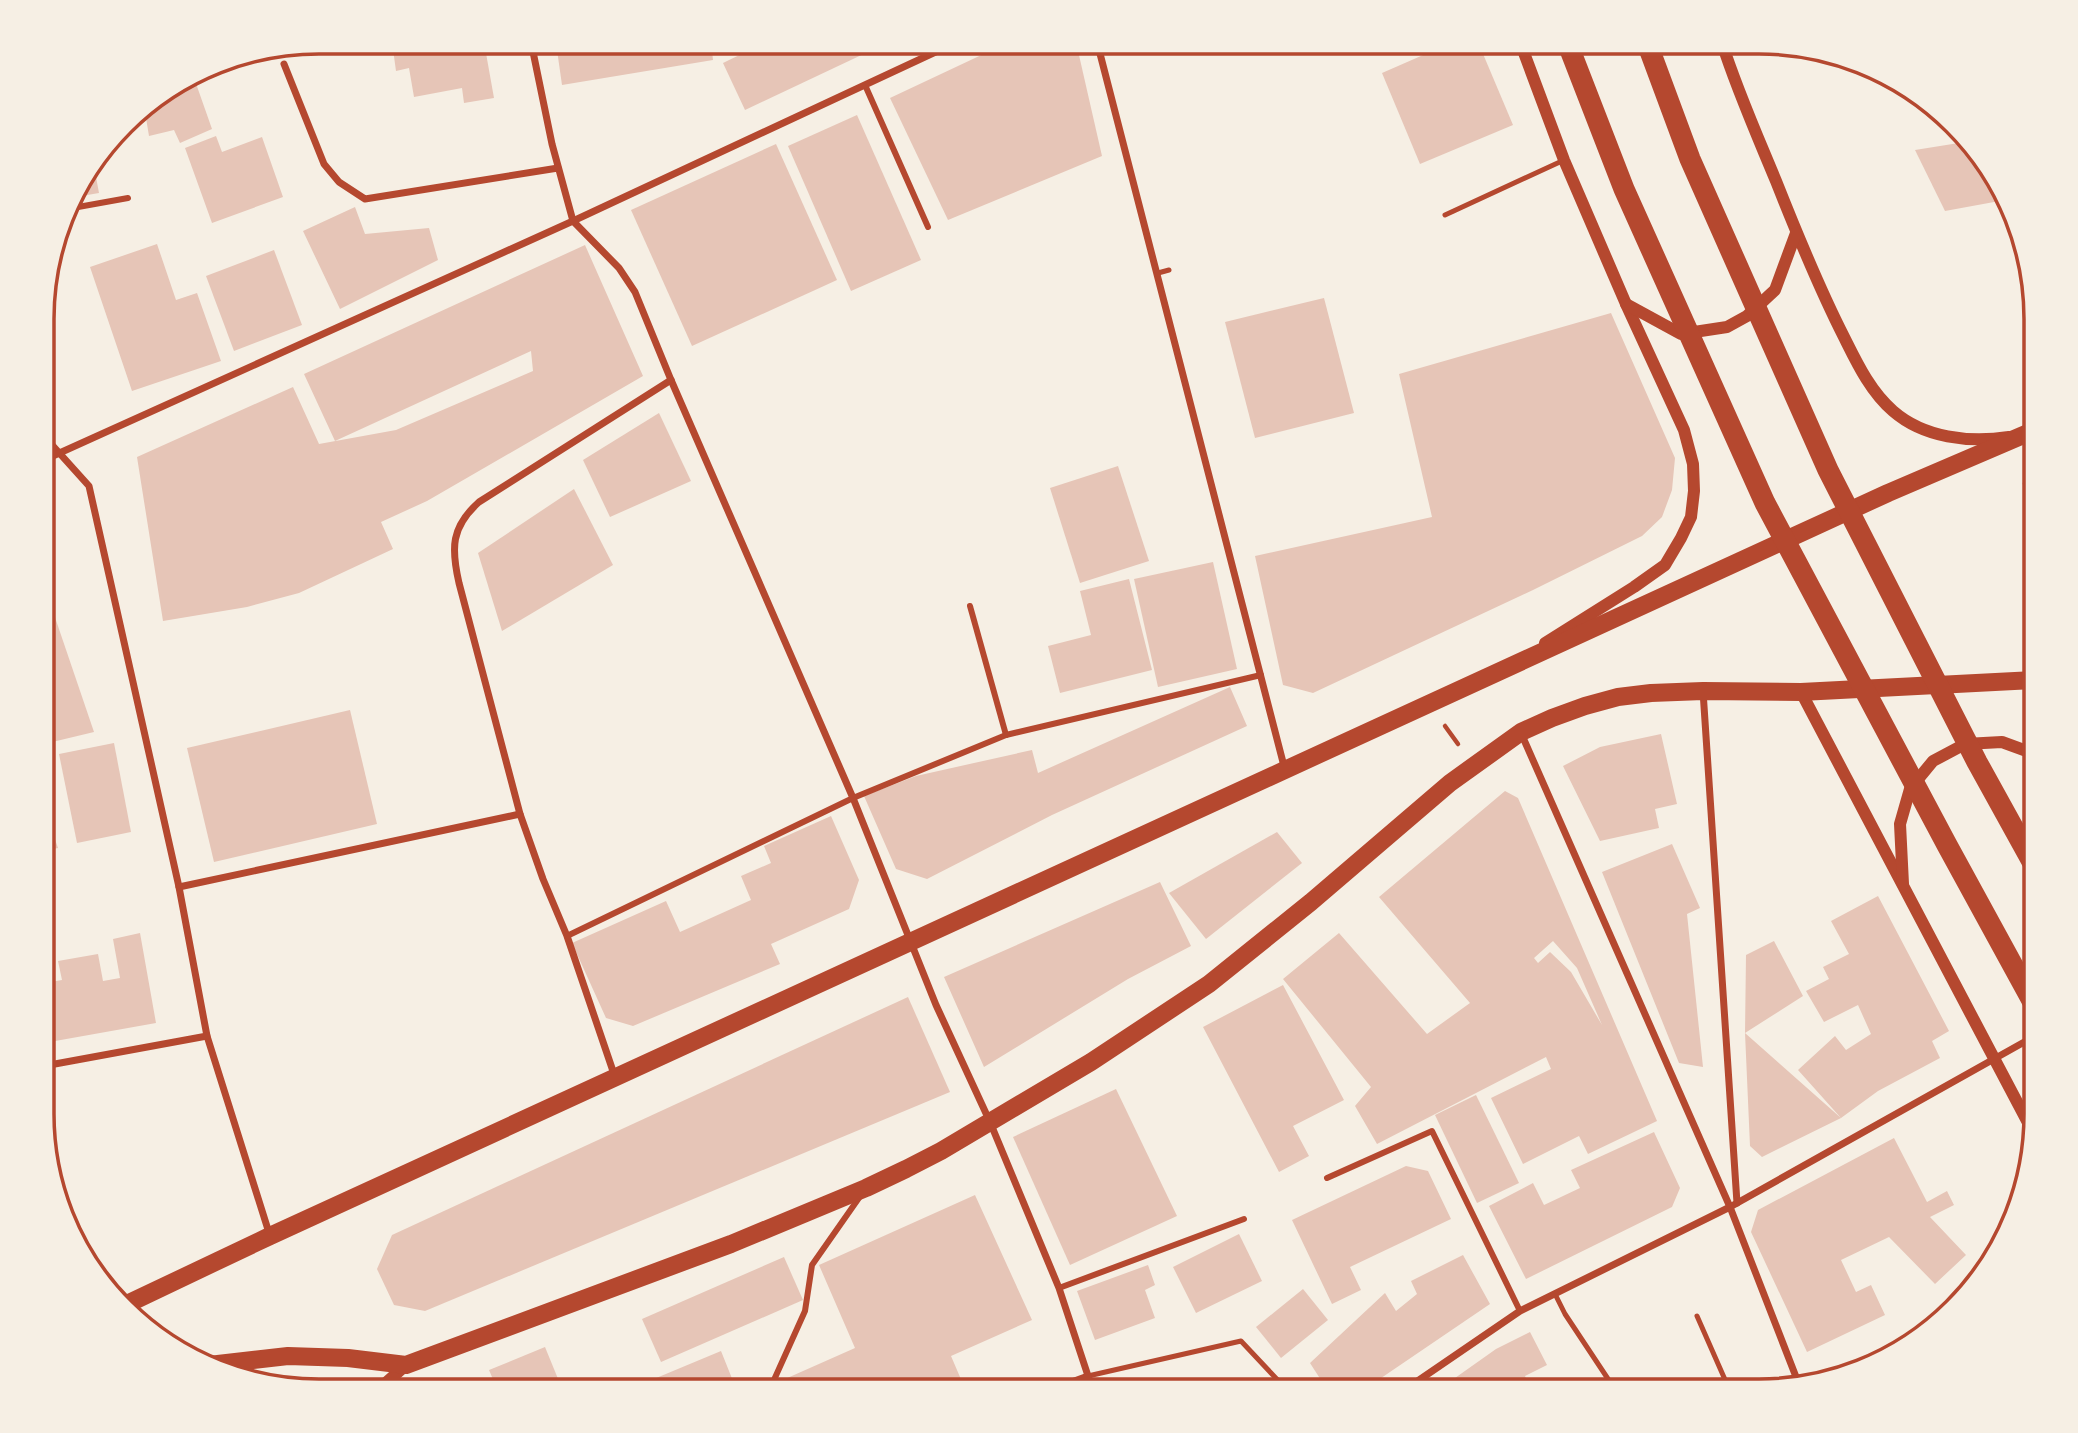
<svg xmlns="http://www.w3.org/2000/svg" width="2078" height="1433" font-family="'Roboto Condensed',sans-serif">
	<style>
		.building { fill: #e6c5b7; fill-rule: evenodd }
		.lines { fill: none; stroke-linecap: round; stroke-linejoin: round }
		.path { stroke: #b5482f; stroke-width: 4.5 }
		.service { stroke: #b5482f; stroke-width: 5 }
		.pedestrian { stroke: #b5482f; stroke-width: 6 }
		.minor { stroke: #b5482f; stroke-width: 7 }
		.tertiary { stroke: #b5482f; stroke-width: 12 }
		.primary { stroke: #b5482f; stroke-width: 18 }
		.motorway { stroke: #b5482f; stroke-width: 21 }
		.rim { fill: none; stroke: #b5482f; stroke-width: 3.5 }
	</style>
	<rect width="100%" height="100%" fill="#f6efe4"/>
	<g class="building">
		<path d="M 392,42 L 484,42 L 494,98 L 464,103 L 462,88 L 414,97 L 409,68 L 396,71 Z"/>
		<path d="M 606,42 L 711,42 L 713,60 L 562,85 L 557,50 Z"/>
		<path d="M 766,42 L 889,42 L 745,110 L 723,63 Z"/>
		<path d="M 1009,42 L 1076,42 L 1102,156 L 948,220 L 890,98 Z"/>
		<path d="M 1453,42 L 1478,42 L 1513,125 L 1420,164 L 1382,73 Z"/>
		<path d="M 193,75 L 212,129 L 180,143 L 174,130 L 149,136 L 144,106 Z"/>
		<path d="M 857,115 L 921,260 L 851,291 L 788,146 Z"/>
		<path d="M 216,136 L 222,152 L 262,137 L 283,197 L 212,223 L 185,148 Z"/>
		<path d="M 1965,142 L 1999,181 L 2005,200 L 1945,211 L 1915,150 Z"/>
		<path d="M 776,144 L 837,280 L 692,346 L 631,210 Z"/>
		<path d="M 94,166 L 99,193 L 70,198 L 71,196 Z"/>
		<path d="M 355,207 L 365,234 L 429,228 L 438,260 L 340,309 L 303,231 Z"/>
		<path d="M 157,244 L 176,300 L 197,293 L 221,361 L 132,391 L 90,267 Z"/>
		<path d="M 585,245 L 643,376 L 427,501 L 381,522 L 393,549 L 299,593 L 247,607 L 163,621 L 137,457 L 293,387 L 319,444 L 396,430 L 533,371 L 531,351 L 335,441 L 304,374 Z"/>
		<path d="M 274,250 L 302,325 L 234,351 L 206,276 Z"/>
		<path d="M 1324,298 L 1354,413 L 1255,438 L 1225,322 Z"/>
		<path d="M 1611,313 L 1675,458 L 1672,490 L 1662,517 L 1642,536 L 1533,590 L 1313,693 L 1283,685 L 1255,556 L 1432,517 L 1399,374 Z"/>
		<path d="M 659,413 L 691,481 L 610,517 L 583,460 Z"/>
		<path d="M 1118,466 L 1149,561 L 1080,583 L 1050,488 Z"/>
		<path d="M 2035,477 L 2035,511 L 2022,483 Z"/>
		<path d="M 574,489 L 613,565 L 502,631 L 478,553 Z"/>
		<path d="M 1213,562 L 1237,669 L 1158,687 L 1134,579 Z"/>
		<path d="M 1129,579 L 1152,670 L 1060,693 L 1048,646 L 1091,635 L 1080,591 Z"/>
		<path d="M 44,585 L 94,732 L 44,744 Z"/>
		<path d="M 1230,687 L 1247,726 L 1052,815 L 927,879 L 896,869 L 864,796 L 916,776 L 1032,750 L 1038,773 Z"/>
		<path d="M 350,710 L 377,824 L 214,862 L 187,748 Z"/>
		<path d="M 1661,734 L 1677,804 L 1655,809 L 1659,828 L 1600,841 L 1563,766 L 1600,747 Z"/>
		<path d="M 114,743 L 131,832 L 77,843 L 59,754 Z"/>
		<path d="M 1505,791 L 1518,798 L 1657,1121 L 1588,1154 L 1579,1136 L 1523,1164 L 1491,1098 L 1551,1069 L 1546,1057 L 1377,1144 L 1355,1106 L 1371,1087 L 1283,979 L 1339,933 L 1427,1034 L 1470,1003 L 1379,897 ZM 1553,941 L 1577,968 L 1602,1025 L 1571,972 L 1550,952 L 1538,963 L 1534,958 Z"/>
		<path d="M 44,808 L 58,848 L 44,851 Z"/>
		<path d="M 831,816 L 859,880 L 849,909 L 771,944 L 780,964 L 633,1026 L 606,1018 L 572,943 L 666,901 L 680,932 L 751,900 L 741,876 L 771,863 L 764,846 Z"/>
		<path d="M 1277,832 L 1302,863 L 1206,939 L 1169,893 Z"/>
		<path d="M 1672,844 L 1700,908 L 1687,914 L 1703,1067 L 1679,1063 L 1602,872 Z"/>
		<path d="M 1160,882 L 1191,946 L 1128,979 L 984,1067 L 944,977 Z"/>
		<path d="M 1878,896 L 1949,1031 L 1932,1041 L 1940,1058 L 1878,1091 L 1841,1118 L 1762,1157 L 1750,1146 L 1745,1033 L 1746,955 L 1774,941 L 1803,996 L 1745,1033 L 1841,1118 L 1798,1070 L 1835,1036 L 1846,1050 L 1871,1034 L 1858,1005 L 1824,1022 L 1806,991 L 1829,979 L 1823,967 L 1849,954 L 1831,921 Z"/>
		<path d="M 140,933 L 156,1023 L 44,1043 L 44,983 L 62,980 L 58,961 L 98,954 L 103,981 L 120,978 L 113,939 Z"/>
		<path d="M 1283,985 L 1344,1100 L 1293,1126 L 1309,1156 L 1279,1172 L 1203,1027 Z"/>
		<path d="M 908,997 L 950,1092 L 425,1311 L 394,1305 L 377,1269 L 392,1235 Z"/>
		<path d="M 1116,1089 L 1177,1216 L 1070,1265 L 1013,1137 Z"/>
		<path d="M 1476,1095 L 1519,1183 L 1477,1203 L 1435,1115 Z"/>
		<path d="M 1654,1132 L 1680,1188 L 1672,1207 L 1526,1279 L 1489,1206 L 1533,1183 L 1544,1205 L 1580,1188 L 1571,1170 Z"/>
		<path d="M 1894,1138 L 1927,1202 L 1947,1191 L 1954,1205 L 1930,1217 L 1966,1255 L 1935,1284 L 1889,1237 L 1841,1260 L 1856,1292 L 1871,1285 L 1885,1315 L 1807,1352 L 1751,1232 L 1758,1210 Z"/>
		<path d="M 1406,1166 L 1428,1171 L 1451,1219 L 1350,1267 L 1361,1290 L 1332,1304 L 1292,1220 Z"/>
		<path d="M 975,1195 L 1032,1320 L 951,1356 L 966,1391 L 779,1391 L 776,1383 L 855,1348 L 819,1265 Z"/>
		<path d="M 1239,1234 L 1262,1281 L 1196,1313 L 1173,1267 Z"/>
		<path d="M 1463,1255 L 1490,1304 L 1362,1391 L 1328,1391 L 1310,1363 L 1385,1293 L 1396,1311 L 1417,1294 L 1411,1281 Z"/>
		<path d="M 784,1257 L 803,1300 L 661,1362 L 642,1319 Z"/>
		<path d="M 1148,1265 L 1155,1285 L 1145,1290 L 1155,1318 L 1095,1340 L 1077,1291 Z"/>
		<path d="M 1303,1289 L 1328,1320 L 1281,1358 L 1256,1327 Z"/>
		<path d="M 1530,1332 L 1547,1365 L 1525,1376 L 1529,1385 L 1518,1391 L 1464,1391 L 1455,1378 L 1496,1349 Z"/>
		<path d="M 545,1347 L 563,1391 L 498,1391 L 489,1370 Z"/>
		<path d="M 1881,1348 L 1886,1359 L 1882,1362 L 1822,1376 Z"/>
		<path d="M 721,1351 L 737,1391 L 625,1391 Z"/>
	</g>
	<g class="lines">
		<path class="path" d="M 1445,726 L 1458,744"/>
		<g class="service">
			<path d="M 1445,215 L 1562,161"/>
			<path d="M 1158,273 L 1169,270"/>
			<path d="M 1555,1294 L 1565,1314 L 1616,1391"/>
			<path d="M 1697,1316 L 1730,1391"/>
			<path d="M 1088,1376 L 1241,1341 L 1288,1391"/>
		</g>
		<g class="pedestrian">
			<path d="M 865,85 L 928,227"/>
			<path d="M 67,209 L 128,198"/>
			<path d="M 970,606 L 1006,735"/>
			<path d="M 567,936 L 853,798 L 1006,735 L 1261,675"/>
			<path d="M 1327,1178 L 1432,1131 L 1520,1311"/>
			<path d="M 1059,1288 L 1244,1219"/>
			<path d="M 769,1391 L 805,1311 L 812,1265 L 861,1195"/>
		</g>
		<g class="minor">
			<path d="M 531,42 L 552,144 L 573,221 L 619,268 L 635,292 L 671,380 L 853,798 L 936,1005 L 990,1122 L 1059,1288 L 1093,1391"/>
			<path d="M 1097,42 L 1285,770"/>
			<path d="M 284,64 L 324,164 L 339,182 L 365,199 L 558,168"/>
			<path d="M 44,436 L 89,486 L 179,887 L 207,1036 L 270,1236"/>
			<path d="M 44,460 L 573,221 L 957,42"/>
			<path d="M 1703,691 L 1737,1203"/>
			<path d="M 1521,733 L 1730,1207 L 1798,1382"/>
			<path d="M 179,887 L 520,814"/>
			<path d="M 44,1066 L 207,1036"/>
			<path d="M 615,1077 L 567,936 L 543,879 L 520,814 L 459,583 C 451,548 451,527 479,502 L 671,380"/>
			<path d="M 1047,1391 L 1088,1376"/>
			<path d="M 1403,1391 L 1520,1311 L 1730,1207 L 2035,1036"/>
		</g>
		<g class="tertiary">
			<path d="M 1520,42 L 1564,160 L 1626,304 L 1684,430 L 1693,464 L 1694,491 L 1691,517 L 1681,538 L 1665,565 L 1634,587 L 1545,643"/>
			<path d="M 1722,43 C 1737,90 1757,135 1776,181 C 1797,234 1818,286 1844,337 C 1857,363 1870,391 1893,411 C 1924,438 1969,443 2009,437"/>
			<path d="M 1626,304 L 1681,334 L 1727,327 L 1747,316 L 1775,290 L 1796,233"/>
			<path d="M 1801,692 L 2035,1136"/>
			<path d="M 1903,884 L 1900,824 L 1910,789 L 1933,761 L 1965,744 L 2002,742 L 2035,754"/>
			<path d="M 378,1390 L 406,1365"/>
		</g>
		<g class="primary">
			<path d="M 125,1305 L 270,1236 L 1888,493 L 2035,430"/>
			<path d="M 209,1365 L 288,1356 L 348,1358 L 406,1365 L 731,1244 L 866,1188 L 906,1169 L 941,1151 L 1091,1062 L 1209,984 L 1311,902 L 1450,783 L 1521,732 L 1552,718 L 1585,706 L 1618,697 L 1651,693 L 1703,691 L 1801,692 L 2035,680"/>
		</g>
		<g class="motorway">
			<path d="M 1567,42 L 1624,189 L 1765,503 L 1947,845 L 2035,1006"/>
			<path d="M 1647,43 L 1690,159 L 1828,470 L 1977,762 L 2035,867"/>
		</g>
	</g>
	<path d="M0 0H2078V1433H0ZM319 54H1759A265 265 0 0 1 2024 319V1114A265 265 0 0 1 1759 1379H319A265 265 0 0 1 54 1114V319A265 265 0 0 1 319 54Z" fill="#f6efe4" fill-rule="evenodd"/>
	<path class="rim" d="M319 54H1759A265 265 0 0 1 2024 319V1114A265 265 0 0 1 1759 1379H319A265 265 0 0 1 54 1114V319A265 265 0 0 1 319 54Z"/>
</svg>
